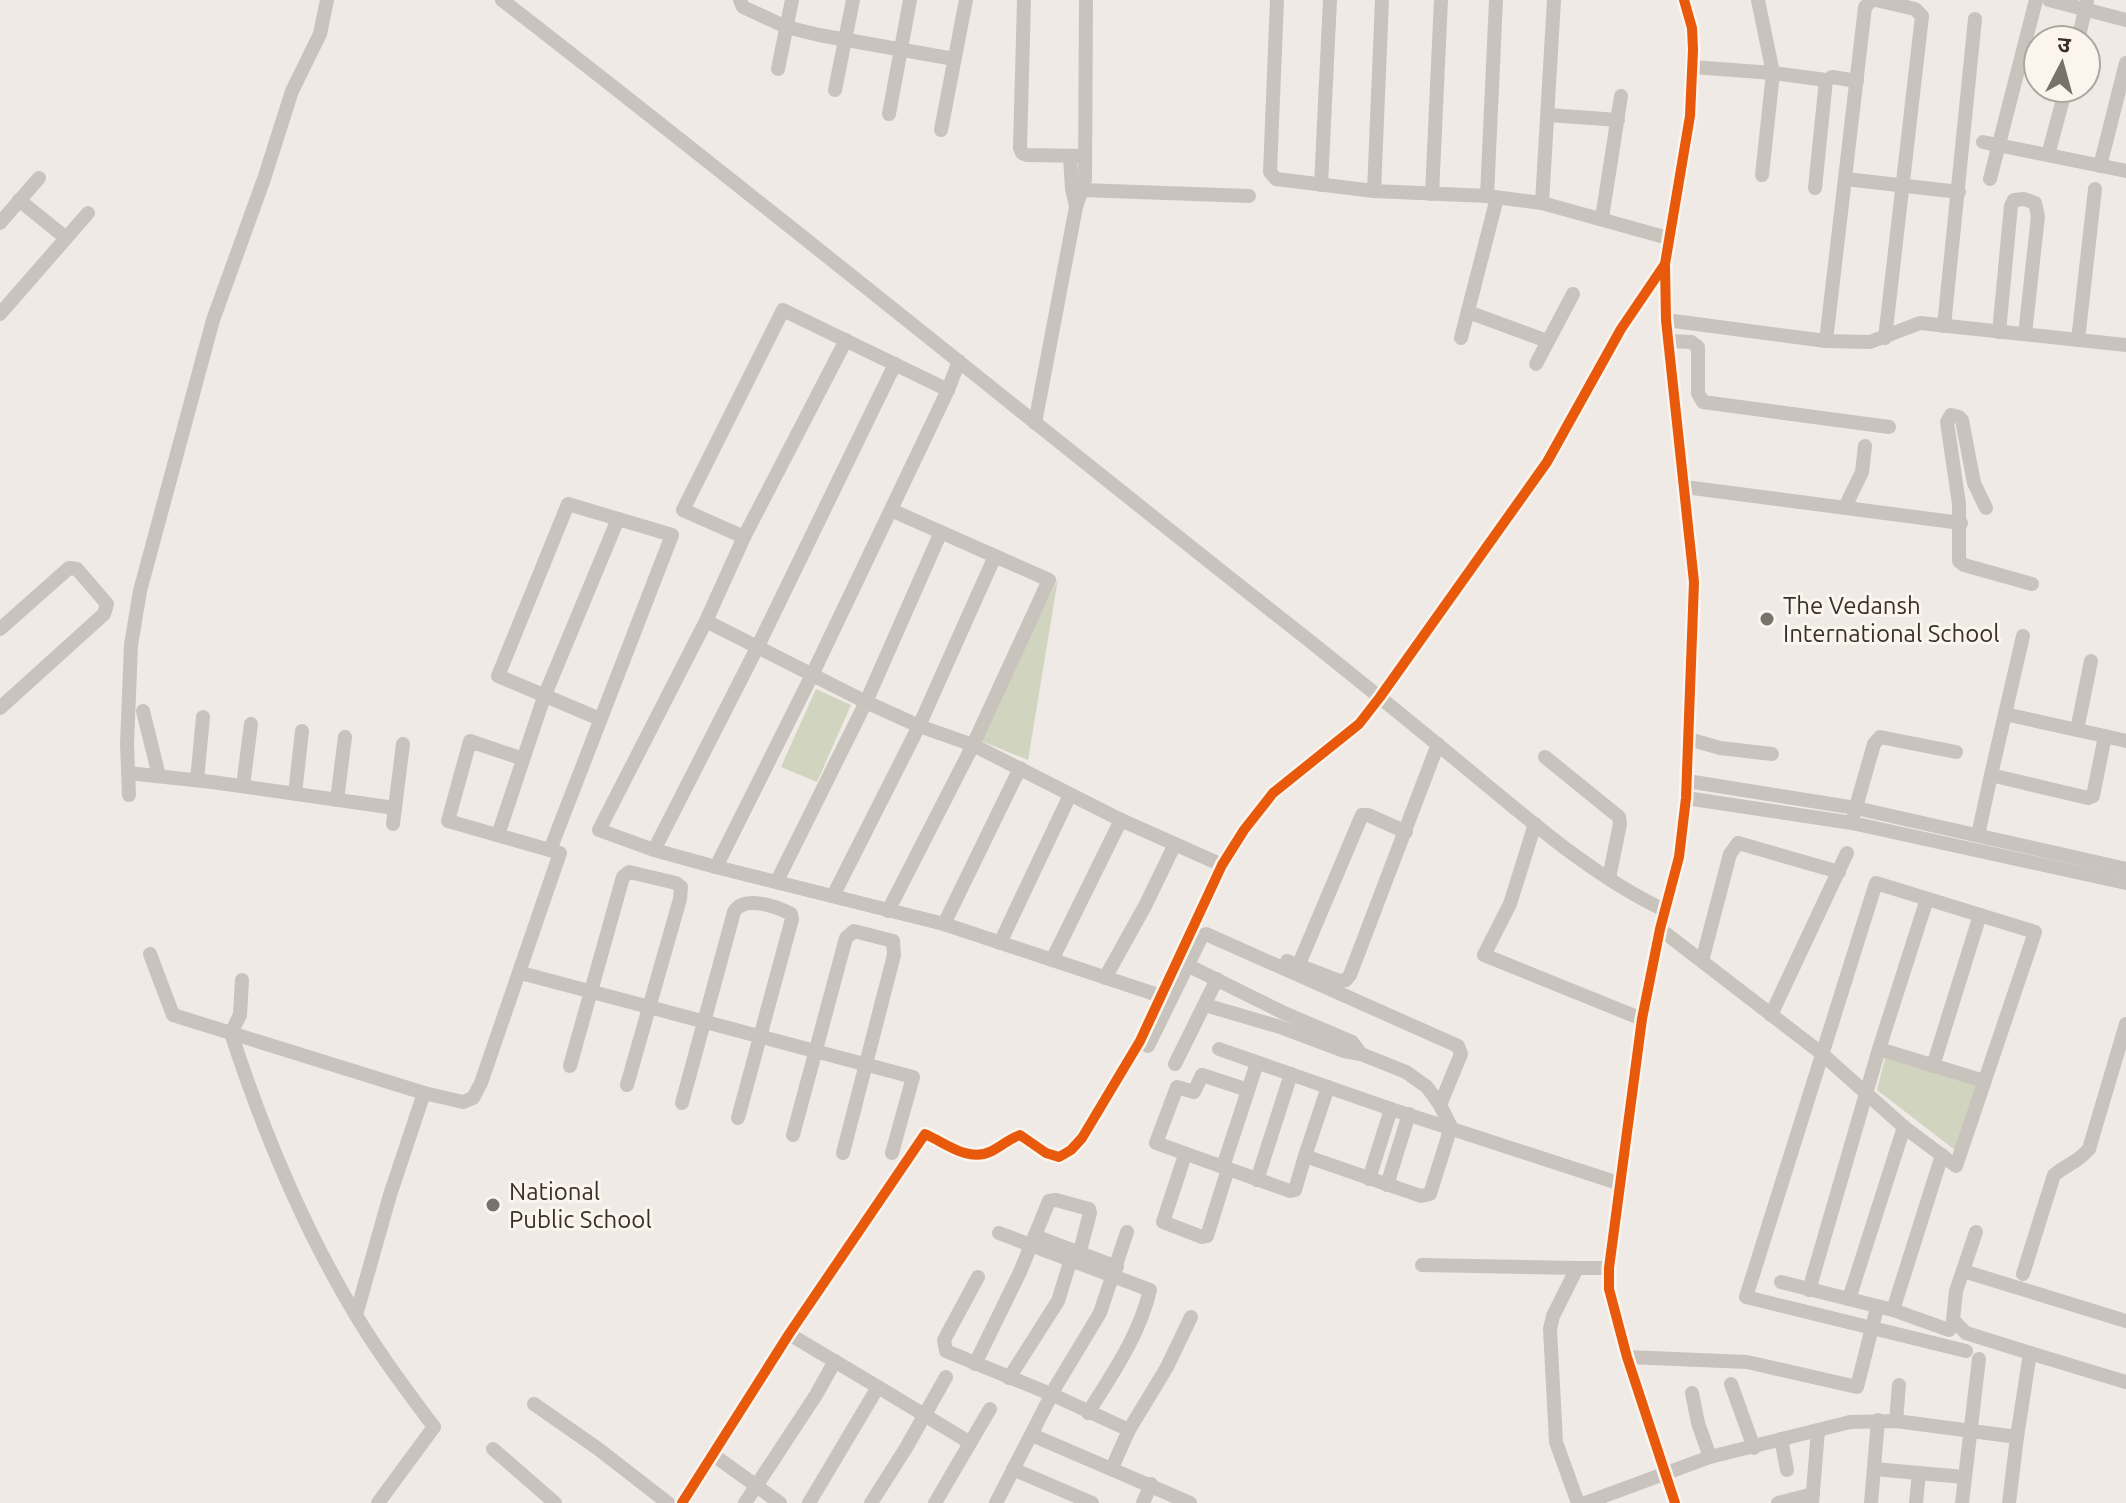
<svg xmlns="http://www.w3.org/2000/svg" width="2126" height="1503" font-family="Ubuntu,'Noto Sans Devanagari',sans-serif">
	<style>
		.green { fill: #d1d5c0 }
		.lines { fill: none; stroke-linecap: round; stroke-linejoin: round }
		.minor { stroke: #c9c3be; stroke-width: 14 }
		.cycleway-casing { stroke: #fbf5ee; stroke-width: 15 }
		.cycleway { stroke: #e8590c; stroke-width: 10 }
		.poi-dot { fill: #79716c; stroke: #fbf5ee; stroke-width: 3 }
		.labels { text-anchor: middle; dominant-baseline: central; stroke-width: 6; stroke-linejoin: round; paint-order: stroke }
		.poi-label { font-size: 24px; fill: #3a302b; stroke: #fbf5ee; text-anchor: start }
	</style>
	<rect width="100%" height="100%" fill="#efeae5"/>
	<g class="green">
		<path d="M 1058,579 L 1028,760 L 979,740 Z"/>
		<path d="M 816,689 L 851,705 L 817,782 L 781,767 Z"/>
		<path d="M 1886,1054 L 1983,1082 L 1960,1154 L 1877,1090 Z"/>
	</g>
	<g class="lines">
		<g class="minor">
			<path d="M 502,0 C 776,212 1044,432 1316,646 C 1372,691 1428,736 1483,782 C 1540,829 1597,878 1664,910"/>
			<path d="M 740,0 L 743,7 L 786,27 L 819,35 L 954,59"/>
			<path d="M 1024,0 L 1020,148 L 1022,153 L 1027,155 L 1085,156"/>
			<path d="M 1277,0 L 1270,172 L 1276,179 L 1374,191 L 1487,196 L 1542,203 L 1668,238"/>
			<path d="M 1758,0 L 1773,73 L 1826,80 L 1815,188"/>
			<path d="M 1876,0 L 1915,9 L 1922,16 L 1885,338"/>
			<path d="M 2049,0 L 2126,20"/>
			<path d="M 2078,40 L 2087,2"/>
			<path d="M 1693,67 L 1773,73 L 1762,175"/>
			<path d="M 778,69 L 792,0"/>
			<path d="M 1832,77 L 1857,81"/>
			<path d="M 835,90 L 853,0"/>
			<path d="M 889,114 L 910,0"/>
			<path d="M 1549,115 L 1618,120"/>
			<path d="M 941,130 L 966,0"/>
			<path d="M 1983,142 L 2126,171"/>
			<path d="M 2048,155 L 2066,88"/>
			<path d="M 1070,157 L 1072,189 L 1076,206"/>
			<path d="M 2100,166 L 2126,63"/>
			<path d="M 1846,179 L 1959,192"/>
			<path d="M 1990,179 L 2036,0"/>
			<path d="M 1321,185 L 1330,0"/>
			<path d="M 1082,190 L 1249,196"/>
			<path d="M 1374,191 L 1382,0"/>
			<path d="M 1432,194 L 1441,0"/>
			<path d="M 1487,196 L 1496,0"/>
			<path d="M 19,200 L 66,238"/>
			<path d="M 1542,203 L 1554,0"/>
			<path d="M 1602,218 L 1621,96"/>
			<path d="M 0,223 L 39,178"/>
			<path d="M 1468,312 L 1547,341"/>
			<path d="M 0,314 L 88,213"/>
			<path d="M 1666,320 L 1826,341 L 1870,342 L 1920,323 L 2126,345"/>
			<path d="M 1944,326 L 1975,19"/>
			<path d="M 1999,332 L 2011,206 L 2014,200 L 2024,199 L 2035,203 L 2038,216 L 2025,334"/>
			<path d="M 1461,338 L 1497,198"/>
			<path d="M 846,340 L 744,537 L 706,621 L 599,830 L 654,850 L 716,867 L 944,924 L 1161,996"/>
			<path d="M 2078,340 L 2095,189"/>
			<path d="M 1669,341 L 1691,342 L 1698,347 L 1698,393 L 1703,402 L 1889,427"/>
			<path d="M 1826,341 L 1865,7 L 1872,0"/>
			<path d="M 1536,364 L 1573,294"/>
			<path d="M 1035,423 L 1076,207 L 1085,180 L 1086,0"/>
			<path d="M 1685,487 L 1961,523"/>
			<path d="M 1845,507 L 1862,472 L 1865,446"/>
			<path d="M 1986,508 L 1974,483 L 1962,420 L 1959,417 L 1951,415 L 1947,422 L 1959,504 L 1959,561 L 1964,565 L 2032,584"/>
			<path d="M 744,537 L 683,510 L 783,310 L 948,390"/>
			<path d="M 706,621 L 866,702 L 919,726 L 973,745 L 1121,820 L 1222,865"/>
			<path d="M 0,629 L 69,568 L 77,569 L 107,604 L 104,614 L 0,708"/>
			<path d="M 143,711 L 159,776"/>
			<path d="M 2005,714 L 2077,730"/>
			<path d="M 2105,736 L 2126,741"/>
			<path d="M 1689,739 L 1720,748 L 1772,754"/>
			<path d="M 1545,757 L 1619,817 L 1620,824 L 1609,878"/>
			<path d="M 128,773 L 212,782 L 395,808"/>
			<path d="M 1991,775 L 2023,636"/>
			<path d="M 197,780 L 203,717"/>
			<path d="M 1687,781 L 1856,808 L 2126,869"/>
			<path d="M 243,786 L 251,724"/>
			<path d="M 295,794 L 302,731"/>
			<path d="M 129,795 L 127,744 L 131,645 L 140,591 L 213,320 L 264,179 L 292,91 L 320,34 L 327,0"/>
			<path d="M 1686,798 L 1852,823 L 2126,883"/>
			<path d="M 337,800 L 345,737"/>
			<path d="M 1854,814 L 1874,744 L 1880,737 L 1956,752"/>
			<path d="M 393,824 L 403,744"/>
			<path d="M 1535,824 L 1510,904 L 1484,955 L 1642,1019"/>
			<path d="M 498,835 L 544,697 L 618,519"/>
			<path d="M 1978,835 L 1991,775 L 2088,798 L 2093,796 L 2105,736 L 2077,730 L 2091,661"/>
			<path d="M 550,850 L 672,535 L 568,504 L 498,676 L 600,719"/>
			<path d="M 654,850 L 757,648 L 895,364"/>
			<path d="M 716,867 L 812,675 L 948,390 L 959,361"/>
			<path d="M 777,881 L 866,702 L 941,532"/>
			<path d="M 833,896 L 919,726 L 995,556"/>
			<path d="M 888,911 L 973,745 L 1049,580 L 891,510"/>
			<path d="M 944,924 L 1020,768"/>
			<path d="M 1660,929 L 1821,1053 L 1904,1127 L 1956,1166 L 2035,932 L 1876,883 L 1746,1297 L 1966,1351"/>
			<path d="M 1000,943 L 1070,795"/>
			<path d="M 150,954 L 173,1015 L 231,1033 C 263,1131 303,1228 357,1317 C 380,1355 407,1391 434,1427 L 378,1503"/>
			<path d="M 1052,960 L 1121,820"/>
			<path d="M 1287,961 L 1340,981 L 1346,980 L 1350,975 L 1438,744"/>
			<path d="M 1702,961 L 1730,854 L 1738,843 L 1839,872"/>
			<path d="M 1181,962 L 1284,1013 L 1352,1042 L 1361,1054"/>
			<path d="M 1299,964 L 1362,815 L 1368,815 L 1406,832"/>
			<path d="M 521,973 L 913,1077 L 892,1153"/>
			<path d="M 1105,978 L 1145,906 L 1175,844"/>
			<path d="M 242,980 L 240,1015 L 231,1033 L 424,1093 L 463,1102 L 473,1098 L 481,1083 L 560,853 L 448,821 L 470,741 L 523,759"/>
			<path d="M 1205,1005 L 1280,1027 L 1344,1051 L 1361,1054 L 1406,1072 L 1427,1087 L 1440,1105 L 1451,1127 L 1430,1194 L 1421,1196 L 1305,1156 L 1295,1190 L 1290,1191 L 1156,1143 L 1177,1087 L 1194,1092 L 1202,1075 L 1248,1090"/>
			<path d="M 1771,1015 L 1847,853"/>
			<path d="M 1148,1046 L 1202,936 L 1206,934 L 1458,1046 L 1461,1054 L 1440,1105"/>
			<path d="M 1219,1049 L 1391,1109 L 1621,1184"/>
			<path d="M 1879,1049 L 1984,1081"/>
			<path d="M 1175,1064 L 1217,979"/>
			<path d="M 570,1066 L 623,877 L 629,872 L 676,883 L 681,887 L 680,899 L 627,1085"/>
			<path d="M 1933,1066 L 1980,915"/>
			<path d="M 682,1103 L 734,912 C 744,895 776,906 791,914 L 792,919 L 738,1118"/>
			<path d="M 793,1135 L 846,938 L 854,931 L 893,941 L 894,955 L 843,1153"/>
			<path d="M 1185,1155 L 1163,1222 L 1202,1237 L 1207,1236 L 1228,1169"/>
			<path d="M 1305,1156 L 1328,1087"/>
			<path d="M 1223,1167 L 1257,1063"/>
			<path d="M 1369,1179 L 1391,1109"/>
			<path d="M 1257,1180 L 1291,1074"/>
			<path d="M 1387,1185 L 1409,1114"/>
			<path d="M 1976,1232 L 1956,1291 L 1953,1320 L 1966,1333 L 2030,1353 L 2017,1437"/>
			<path d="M 999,1233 L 1150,1290 C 1139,1336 1113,1373 1088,1413"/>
			<path d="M 1035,1236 L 1117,1267"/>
			<path d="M 1422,1265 L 1577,1268"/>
			<path d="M 1963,1271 L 2126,1321"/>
			<path d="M 2023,1274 L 2054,1175 C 2068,1163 2076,1164 2089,1149 L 2126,1024"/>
			<path d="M 978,1277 L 944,1340 L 946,1351 L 1053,1395 L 1129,1430 L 1167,1367 L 1191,1317"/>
			<path d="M 1781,1282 L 1893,1310 L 1949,1330"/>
			<path d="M 1809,1290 L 1879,1049 L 1927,899"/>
			<path d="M 1849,1299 L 1904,1127"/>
			<path d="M 1893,1310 L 1942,1155"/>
			<path d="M 356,1315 L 390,1195 L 424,1093"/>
			<path d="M 789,1334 L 878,1387"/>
			<path d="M 2030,1353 L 2126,1382"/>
			<path d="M 1627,1357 L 1747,1362 L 1857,1387 L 1877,1308"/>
			<path d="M 975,1364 L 1020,1272 L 1049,1201 L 1056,1200 L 1089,1209 L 1090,1213 L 1080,1251"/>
			<path d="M 1009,1378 L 1058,1301 L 1071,1259"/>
			<path d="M 1731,1384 L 1754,1448"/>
			<path d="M 1692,1393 L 1698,1423 L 1710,1457"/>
			<path d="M 534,1404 L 597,1448 L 668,1503"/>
			<path d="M 1896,1421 L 1899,1385"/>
			<path d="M 1032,1435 L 1190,1503"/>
			<path d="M 1781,1439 L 1787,1470"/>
			<path d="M 493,1449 L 555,1503"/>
			<path d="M 712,1454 L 780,1503"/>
			<path d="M 1112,1468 L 1129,1430"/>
			<path d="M 1013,1469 L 1092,1503"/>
			<path d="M 1874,1469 L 1964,1477"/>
			<path d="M 682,1503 L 789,1334 L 925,1134 C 946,1143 968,1163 992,1151 C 1002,1146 1010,1138 1020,1135 L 1046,1153 L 1059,1157 L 1071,1150 L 1082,1138 L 1140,1041 L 1222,865 L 1244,830 L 1273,793 L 1359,724 L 1380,697 L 1547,462 L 1621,329 L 1665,264"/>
			<path d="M 745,1503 L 816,1395 L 835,1361"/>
			<path d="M 809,1503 L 878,1387 L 969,1442"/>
			<path d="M 871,1503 L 906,1448 L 946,1377"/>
			<path d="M 935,1503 L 990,1409"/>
			<path d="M 996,1503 L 1056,1386 L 1100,1313 L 1127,1232"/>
			<path d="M 1143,1503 L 1151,1484"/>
			<path d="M 1578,1503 L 1556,1442 L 1550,1329 L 1553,1316 L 1577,1268 L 1609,1268"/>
			<path d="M 1585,1503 L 1710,1457 L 1850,1422 L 1896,1421 L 2017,1437 L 2009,1503"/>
			<path d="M 1675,1503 L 1627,1357 L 1609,1289 L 1609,1268 L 1642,1019 L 1660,929 L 1679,857 L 1686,798 L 1694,582 L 1666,320 L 1665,264 L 1690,116 L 1693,50 L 1692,28 L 1684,0"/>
			<path d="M 1778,1503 L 1813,1494"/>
			<path d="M 1812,1503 L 1818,1431"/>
			<path d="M 1871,1503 L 1878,1420"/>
			<path d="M 1916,1503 L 1919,1473"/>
			<path d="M 1962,1503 L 1979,1359"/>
		</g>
		<g class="cycleway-casing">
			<g id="cycleway">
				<path d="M 682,1503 L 789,1334 L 925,1134 C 946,1143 968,1163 992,1151 C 1002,1146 1010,1138 1020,1135 L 1046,1153 L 1059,1157 L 1071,1150 L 1082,1138 L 1140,1041 L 1222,865 L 1244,830 L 1273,793 L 1359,724 L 1380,697 L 1547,462 L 1621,329 L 1665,264"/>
				<path d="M 1675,1503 L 1627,1357 L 1609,1289 L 1609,1268 L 1642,1019 L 1660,929 L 1679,857 L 1686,798 L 1694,582 L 1666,320 L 1665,264 L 1690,116 L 1693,50 L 1692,28 L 1684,0"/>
			</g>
		</g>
		<use href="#cycleway" class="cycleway"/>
	</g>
	<g class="poi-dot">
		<circle cx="1767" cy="619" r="8"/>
		<circle cx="493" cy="1205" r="8"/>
	</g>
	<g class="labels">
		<g class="poi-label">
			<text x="1783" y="605">The Vedansh<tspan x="1783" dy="28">International School</tspan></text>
			<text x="509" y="1191">National<tspan x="509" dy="28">Public School</tspan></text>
		</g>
	</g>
	<g transform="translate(2062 64) rotate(6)"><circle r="38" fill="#fbf5ee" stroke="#aea6a0" stroke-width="2"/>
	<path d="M0-6L14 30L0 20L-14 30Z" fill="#79716c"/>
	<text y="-12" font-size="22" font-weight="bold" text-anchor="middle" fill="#3a302b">उ</text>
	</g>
</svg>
